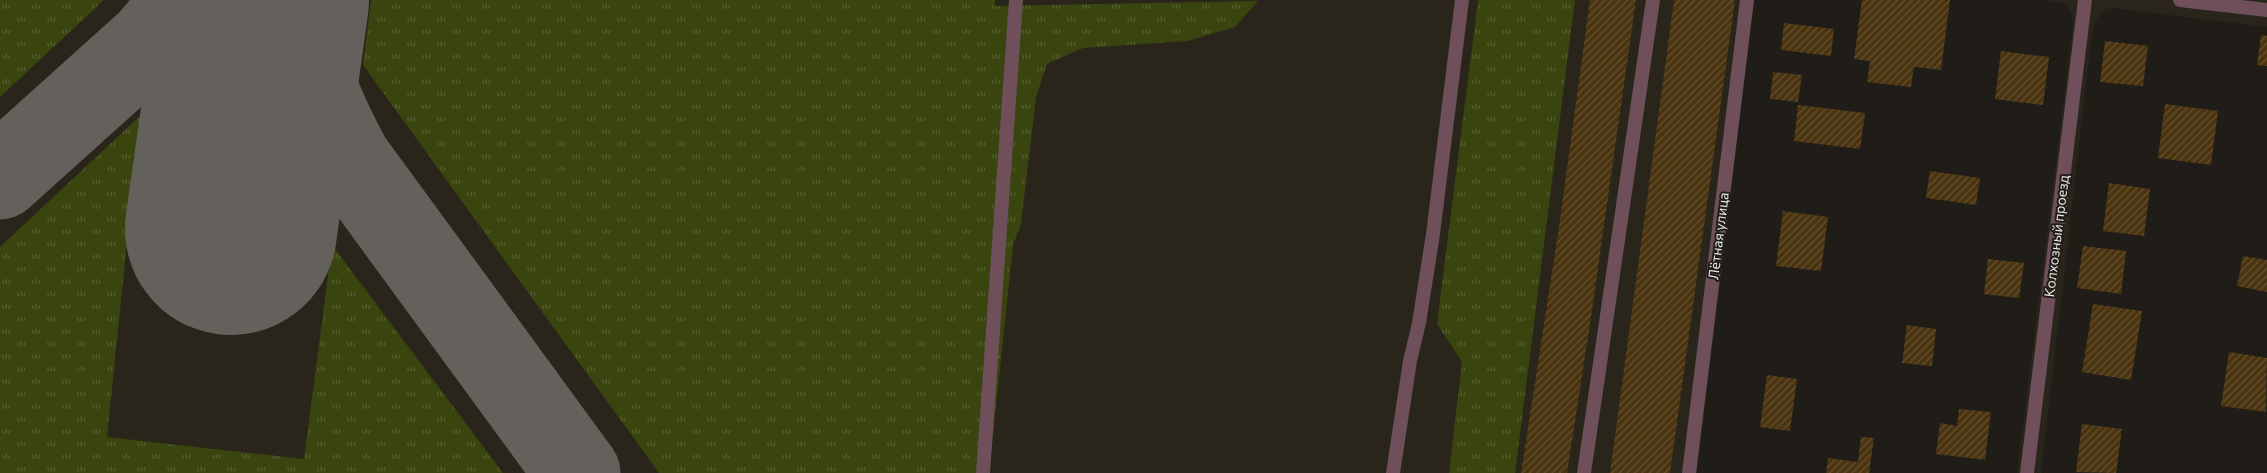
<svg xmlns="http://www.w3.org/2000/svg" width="2267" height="473" font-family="Commissioner,sans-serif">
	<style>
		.built { fill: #29251a }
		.grass { fill: url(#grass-tufts) }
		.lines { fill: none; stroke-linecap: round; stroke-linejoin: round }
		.taxiway { stroke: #64615c; stroke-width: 85 }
		.runway { stroke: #64615c; stroke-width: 212 }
		.building { fill: url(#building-hatch) }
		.service { stroke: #6e4f5a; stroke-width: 14 }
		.minor { stroke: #6e4f5a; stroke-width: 14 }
		.labels { text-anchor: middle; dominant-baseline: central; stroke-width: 4; stroke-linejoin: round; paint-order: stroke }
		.street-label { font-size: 14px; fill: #e8e6e2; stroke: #201d18 }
	</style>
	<defs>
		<pattern id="grass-tufts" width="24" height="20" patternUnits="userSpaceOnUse" patternTransform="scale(1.25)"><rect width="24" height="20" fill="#39440f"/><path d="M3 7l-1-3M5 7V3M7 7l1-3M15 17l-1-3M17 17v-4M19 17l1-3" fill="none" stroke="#565f32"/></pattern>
		<pattern id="building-hatch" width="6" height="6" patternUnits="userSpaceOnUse" patternTransform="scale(1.25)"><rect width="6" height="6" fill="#4a330f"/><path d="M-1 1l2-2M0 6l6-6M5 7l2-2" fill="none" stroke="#645132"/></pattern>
	</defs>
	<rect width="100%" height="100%" fill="#201d18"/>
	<g class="built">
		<path d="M 0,0 L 1754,0 L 1697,473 L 0,473 Z"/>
		<path d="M 2047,0 L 2267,0 L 2267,27 L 2112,8 L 2104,10 L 2096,20 L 2091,42 L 2041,473 L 2017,473 L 2073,24 L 2072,13 L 2066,4 Z"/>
	</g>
	<g class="grass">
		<path d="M 0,0 L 104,0 L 0,97 Z"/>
		<path d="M 371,0 L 995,0 L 995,6 L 1258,1 L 1235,27 L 1188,41 L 1083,48 L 1047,64 L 1036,97 L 1021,224 L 1013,245 L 989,473 L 659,473 L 363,65 Z"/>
		<path d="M 1478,0 L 1575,0 L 1515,473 L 1449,473 L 1462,362 L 1437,324 Z"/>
		<path d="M 140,116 L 107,437 L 304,459 L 332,245 L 503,473 L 0,473 L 0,247 Z"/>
	</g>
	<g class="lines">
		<g class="taxiway">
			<path d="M 293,0 C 303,63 319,105 349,160 L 578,473"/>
			<path d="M 0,177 L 151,41 L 185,0"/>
		</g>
		<path class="runway" d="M 231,229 L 263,0"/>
	</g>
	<g class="building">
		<path d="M 1590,0 L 1636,0 L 1590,324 L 1567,473 L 1521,473 L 1559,227 Z"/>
		<path d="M 1674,0 L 1735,0 L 1670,473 L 1610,473 Z"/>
		<path d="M 1862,0 L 1950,0 L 1941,70 L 1914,67 L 1911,87 L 1867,82 L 1870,61 L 1854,59 Z"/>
		<path d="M 1784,23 L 1834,29 L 1831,56 L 1781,50 Z"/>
		<path d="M 2261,35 L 2267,36 L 2267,66 L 2257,65 Z"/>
		<path d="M 2105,41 L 2148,46 L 2143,86 L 2100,82 Z"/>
		<path d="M 2001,51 L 2049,57 L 2043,105 L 1995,99 Z"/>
		<path d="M 1773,72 L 1802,75 L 1798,102 L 1770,99 Z"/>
		<path d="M 2165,104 L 2218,111 L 2211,165 L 2158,158 Z"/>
		<path d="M 1798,105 L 1865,113 L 1860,149 L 1794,141 Z"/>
		<path d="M 1930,171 L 1980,178 L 1976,205 L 1926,198 Z"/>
		<path d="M 2109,183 L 2150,189 L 2144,236 L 2103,231 Z"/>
		<path d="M 1783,211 L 1828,217 L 1821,271 L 1776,266 Z"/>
		<path d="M 2083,246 L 2126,251 L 2121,294 L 2077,288 Z"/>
		<path d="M 2243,256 L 2267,260 L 2267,292 L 2237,286 Z"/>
		<path d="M 1988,259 L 2024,263 L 2019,298 L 1984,294 Z"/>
		<path d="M 2093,304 L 2142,311 L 2131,380 L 2082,372 Z"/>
		<path d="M 1907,325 L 1936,329 L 1932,366 L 1902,363 Z"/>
		<path d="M 2229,352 L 2267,358 L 2266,412 L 2221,406 Z"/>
		<path d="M 1767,375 L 1797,379 L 1790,431 L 1760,427 Z"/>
		<path d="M 1959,409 L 1991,412 L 1985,460 L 1936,454 L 1940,423 L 1957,426 Z"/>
		<path d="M 2082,424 L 2122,429 L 2116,473 L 2076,472 Z"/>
		<path d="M 1861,437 L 1874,438 L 1869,473 L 1826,473 L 1828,458 L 1858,462 Z"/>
	</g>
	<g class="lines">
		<g class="service">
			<path d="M 983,473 L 1016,0"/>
			<path d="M 1393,473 L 1410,361 L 1419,323 L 1433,234 L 1462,0"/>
			<path d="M 1584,473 L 1653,0"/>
		</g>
		<g class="minor">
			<path d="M 2180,0 L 2267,10"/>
			<path d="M 1689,473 L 1747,0"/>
			<path d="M 2027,473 L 2085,0"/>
		</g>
	</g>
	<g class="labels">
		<g class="street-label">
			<text transform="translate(1718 236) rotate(-83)">Лётная улица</text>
			<text transform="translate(2056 236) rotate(-83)">Колхозный проезд</text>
		</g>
	</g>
</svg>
